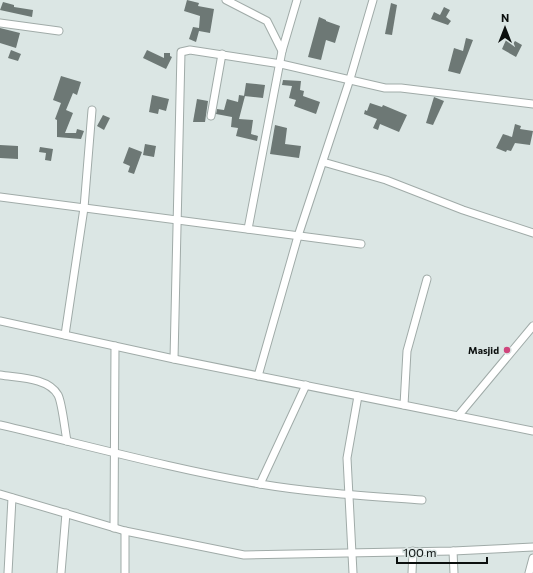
<svg xmlns="http://www.w3.org/2000/svg" width="533" height="573" font-family="Commissioner,sans-serif">
	<style>
		.building { fill: #6d7875 }
		.lines { fill: none; stroke-linecap: round; stroke-linejoin: round }
		.minor-casing { stroke: #a0aba8; stroke-width: 9 }
		.minor { stroke: #fff; stroke-width: 7 }
		.poi-dot { fill: #cf457c; stroke: #dbe6e4; stroke-width: 1.5 }
		.labels { text-anchor: middle; dominant-baseline: central; stroke-width: 3; stroke-linejoin: round; paint-order: stroke }
		.poi-label { font-size: 10px; font-weight: bold; fill: #0b0f0e; stroke: #dbe6e4; text-anchor: end }
	</style>
	<rect width="100%" height="100%" fill="#dbe6e4"/>
	<g class="building">
		<path d="M 187,0 L 199,3 L 198,6 L 214,9 L 210,33 L 199,31 L 196,42 L 189,39 L 193,27 L 199,28 L 200,16 L 184,11 Z"/>
		<path d="M 3,2 L 14,5 L 14,7 L 33,10 L 32,17 L 0,10 Z"/>
		<path d="M 391,3 L 397,5 L 392,35 L 385,34 Z"/>
		<path d="M 444,7 L 450,10 L 446,17 L 451,21 L 448,25 L 431,19 L 434,12 L 440,15 Z"/>
		<path d="M 319,17 L 326,20 L 326,21 L 340,26 L 335,43 L 326,40 L 321,60 L 308,57 Z"/>
		<path d="M 0,28 L 20,33 L 16,48 L 0,43 Z"/>
		<path d="M 466,38 L 473,40 L 460,74 L 448,71 L 454,48 L 463,51 Z"/>
		<path d="M 506,40 L 513,44 L 515,41 L 522,45 L 516,57 L 502,49 Z"/>
		<path d="M 11,50 L 21,54 L 18,61 L 8,58 Z"/>
		<path d="M 147,50 L 164,58 L 164,53 L 170,53 L 170,56 L 172,57 L 166,69 L 143,58 Z"/>
		<path d="M 61,76 L 81,82 L 77,95 L 73,93 L 66,110 L 73,113 L 65,133 L 76,133 L 77,129 L 84,131 L 81,139 L 57,137 L 57,120 L 55,119 L 61,103 L 53,100 Z"/>
		<path d="M 283,80 L 301,81 L 300,90 L 304,91 L 303,96 L 320,102 L 316,114 L 294,106 L 296,100 L 289,98 L 292,86 L 282,85 Z"/>
		<path d="M 246,83 L 265,85 L 263,98 L 244,96 Z"/>
		<path d="M 152,95 L 169,99 L 166,111 L 159,109 L 158,114 L 149,112 Z"/>
		<path d="M 239,95 L 245,96 L 239,119 L 253,120 L 251,134 L 258,136 L 257,141 L 236,136 L 238,128 L 231,127 L 232,117 L 216,114 L 217,109 L 224,110 L 227,99 L 238,102 Z"/>
		<path d="M 434,97 L 444,101 L 433,125 L 426,123 Z"/>
		<path d="M 197,99 L 208,101 L 205,122 L 193,122 Z"/>
		<path d="M 370,103 L 382,107 L 383,105 L 407,115 L 399,132 L 380,124 L 378,130 L 373,128 L 377,119 L 364,114 L 365,110 L 367,111 Z"/>
		<path d="M 103,115 L 110,118 L 104,130 L 97,126 Z"/>
		<path d="M 515,124 L 521,126 L 520,129 L 533,131 L 530,145 L 515,143 L 511,151 L 507,150 L 506,152 L 496,148 L 503,134 L 512,137 Z"/>
		<path d="M 275,125 L 287,128 L 285,144 L 301,146 L 299,158 L 270,154 Z"/>
		<path d="M 145,144 L 156,146 L 154,157 L 143,155 Z"/>
		<path d="M 0,145 L 18,146 L 18,159 L 0,158 Z"/>
		<path d="M 40,147 L 53,149 L 51,161 L 45,160 L 46,153 L 39,152 Z"/>
		<path d="M 129,147 L 142,152 L 134,174 L 128,172 L 130,166 L 123,163 Z"/>
	</g>
	<g class="lines">
		<g class="minor-casing">
			<g id="minor">
				<path d="M 226,0 L 267,21 L 282,51 L 248,229"/>
				<path d="M 0,23 L 59,31"/>
				<path d="M 282,51 L 297,0"/>
				<path d="M 211,116 L 222,54"/>
				<path d="M 323,162 L 386,180 L 463,210 L 533,233"/>
				<path d="M 0,197 L 361,244"/>
				<path d="M 0,321 L 174,359 L 533,431"/>
				<path d="M 65,335 L 84,208 L 92,110"/>
				<path d="M 174,359 L 181,52 L 190,50 L 281,64 L 385,88 L 401,88 L 533,104"/>
				<path d="M 0,375 C 17,378 48,377 58,395 C 62,402 65,431 67,441"/>
				<path d="M 258,376 L 298,236 L 350,79 L 373,0"/>
				<path d="M 404,405 L 407,351 L 427,279"/>
				<path d="M 458,416 L 533,326"/>
				<path d="M 0,425 C 86,445 172,469 260,484 C 313,493 368,496 422,500"/>
				<path d="M 260,484 L 306,385"/>
				<path d="M 0,494 L 125,531 L 244,555 L 453,551 L 533,547"/>
				<path d="M 114,528 L 115,346"/>
				<path d="M 453,551 L 454,573"/>
				<path d="M 8,573 L 12,498"/>
				<path d="M 61,573 L 66,513"/>
				<path d="M 125,573 L 125,531"/>
				<path d="M 353,573 L 347,458 L 358,396"/>
				<path d="M 412,573 L 413,551"/>
				<path d="M 529,573 L 533,558"/>
			</g>
		</g>
		<use href="#minor" class="minor"/>
	</g>
	<circle class="poi-dot" cx="507" cy="350" r="4"/>
	<g class="labels">
		<g class="poi-label">
			<text x="499" y="350">Masjid</text>
		</g>
	</g>
	<g transform="translate(505 28)" stroke="#dbe6e4" stroke-width="3" paint-order="stroke">
	<path d="M0-3L7 15L0 10L-7 15Z" fill="#0b0f0e"/>
	<text y="-6" font-size="11" font-weight="bold" text-anchor="middle" fill="#0b0f0e">N</text>
	</g>
	<path d="M397 557v6h90v-6" fill="none" stroke="#0b0f0e" stroke-width="2"/>
	<text x="403" y="557" font-size="12" fill="#0b0f0e" stroke="#dbe6e4" stroke-width="3" paint-order="stroke">100 m</text>
</svg>
